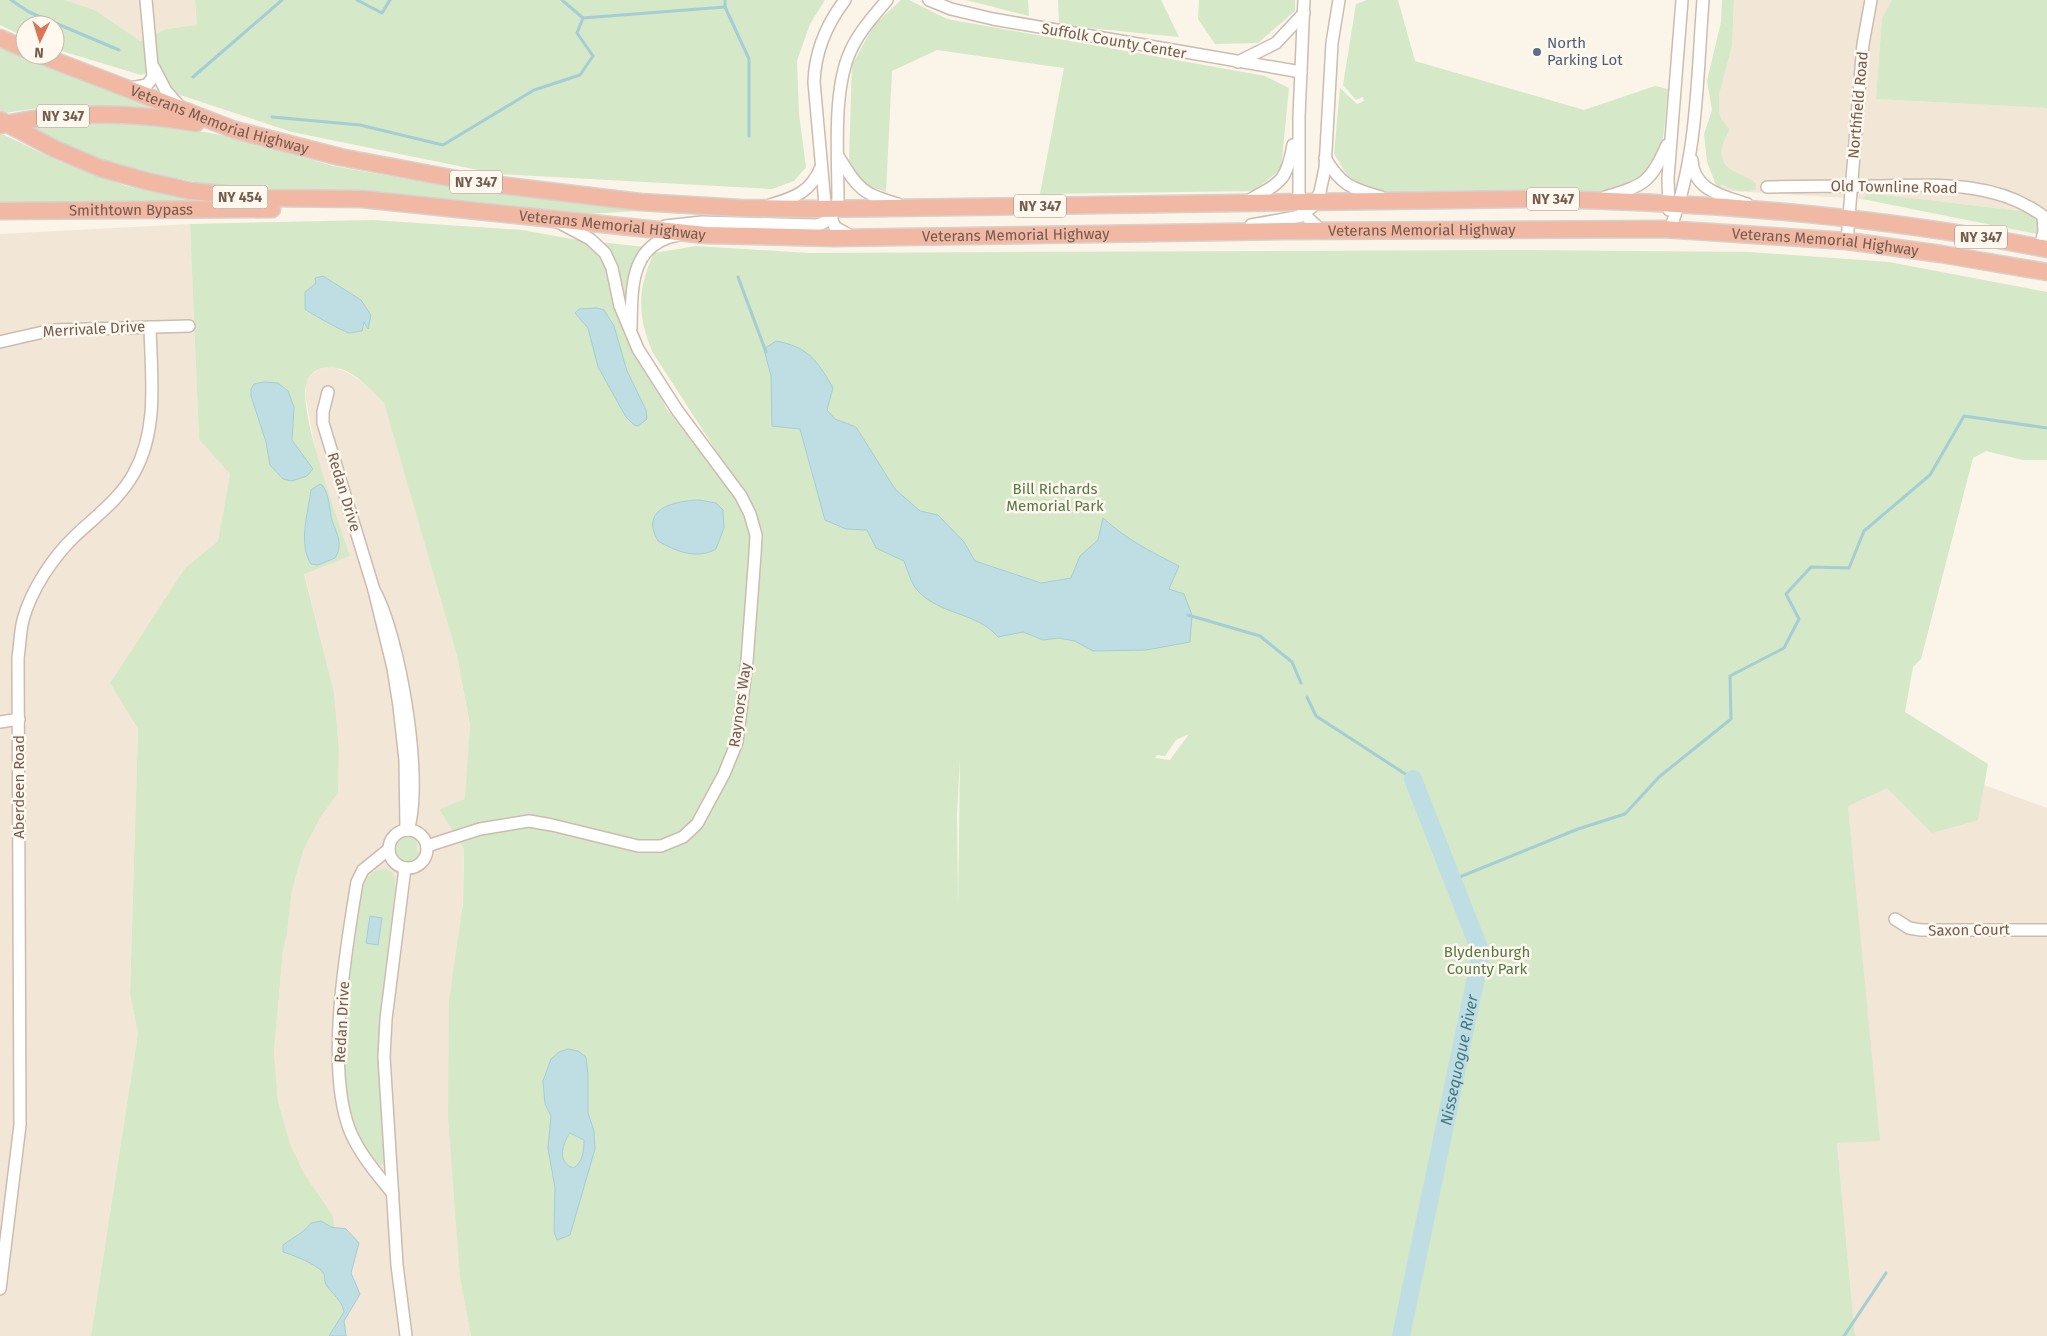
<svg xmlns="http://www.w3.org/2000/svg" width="2047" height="1336" font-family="'Fira Sans',sans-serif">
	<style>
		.residential { fill: #f2e6d7 }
		.green { fill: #d5e8c7; fill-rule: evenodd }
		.water { fill: #bedee4; stroke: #a5cdd5; fill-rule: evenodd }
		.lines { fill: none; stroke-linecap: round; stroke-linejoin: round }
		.stream { stroke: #a5cdd5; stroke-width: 3 }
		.river { stroke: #bedee4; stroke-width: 18 }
		.minor-casing { stroke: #ccbcaf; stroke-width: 14 }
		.highway-casing { stroke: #d8d1cd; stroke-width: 19 }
		.minor { stroke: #fff; stroke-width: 11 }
		.highway { stroke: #f1b8a4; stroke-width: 16 }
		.service-dot { fill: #5c6f8a; stroke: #fef8ef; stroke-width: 2 }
		.labels { text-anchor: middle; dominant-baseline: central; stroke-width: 5; stroke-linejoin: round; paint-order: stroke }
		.shield { fill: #fef8ef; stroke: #9d8a7e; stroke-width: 1 }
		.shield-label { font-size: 14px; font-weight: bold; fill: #745b4e }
		.street-label { font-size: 15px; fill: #745b4e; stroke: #fef8ef }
		.service-label { font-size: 15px; fill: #4e5e75; stroke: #fef8ef; text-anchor: start }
		.park-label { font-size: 15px; fill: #557846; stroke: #fef8ef }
		.water-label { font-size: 16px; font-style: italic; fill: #46757f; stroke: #fef8ef }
	</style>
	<rect width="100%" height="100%" fill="#fbf4e8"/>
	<g class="residential">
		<path d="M 65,0 L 195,0 L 197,25 L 166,29 L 140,41 L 95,10 Z"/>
		<path d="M 1734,0 L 1892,0 L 1882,18 L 1876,99 L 2047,108 L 2047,214 L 1868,193 L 1862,199 L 1718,190 L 1719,95 L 1732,46 Z"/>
		<path d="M 190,224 L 199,439 L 230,474 L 218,541 L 185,568 L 110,683 L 138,729 L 130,994 L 138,1033 L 91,1336 L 0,1336 L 0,234 Z"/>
		<path d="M 329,367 L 337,368 L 348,373 L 367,385 L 384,403 L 457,656 L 470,727 L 466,799 L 439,809 L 464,849 L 455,1197 L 460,1278 L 471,1336 L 347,1336 L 333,1216 L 305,1175 L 290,1144 L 278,1101 L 274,1052 L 283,950 L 287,934 L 292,890 L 303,851 L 320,818 L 338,793 L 339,749 L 334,692 L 304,573 L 350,556 L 317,459 L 306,399 L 306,383 L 311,375 L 319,369 Z"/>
		<path d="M 1841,733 L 2047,808 L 2047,1336 L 1855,1336 L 1837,1143 L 1879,1140 Z"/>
	</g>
	<g class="green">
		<path d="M 0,0 L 65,0 L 95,10 L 140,41 L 166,29 L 197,25 L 195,0 L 825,0 L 810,24 L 797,61 L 799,114 L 806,167 L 794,181 L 772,189 L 498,174 L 292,132 L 171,92 L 157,70 L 141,75 L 55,49 L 55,25 L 25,25 L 25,37 L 0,25 Z"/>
		<path d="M 901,0 L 909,0 L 947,19 L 1265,76 L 1289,88 L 1281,169 L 1254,191 L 1040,194 L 1064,68 L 937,50 L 892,71 L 886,192 L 861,183 L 849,160 L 852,65 L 874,25 Z"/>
		<path d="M 966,0 L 1028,0 L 1029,16 Z"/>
		<path d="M 1058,0 L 1161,0 L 1179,37 L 1059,25 Z"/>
		<path d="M 1199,0 L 1295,0 L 1295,11 L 1258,43 L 1215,44 L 1198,19 Z"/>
		<path d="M 1367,0 L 1398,0 L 1415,61 L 1584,110 L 1655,86 L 1668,89 C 1664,119 1667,170 1635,185 C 1628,188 1620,190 1612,192 L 1372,193 L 1347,175 L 1334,154 L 1340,88 L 1357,104 L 1364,101 L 1363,97 L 1356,100 L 1343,85 L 1356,4 Z"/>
		<path d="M 1722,0 L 1734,0 L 1732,46 L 1719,95 L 1719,112 L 1721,119 L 1729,129 C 1728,136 1723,140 1722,147 C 1717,174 1746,172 1756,184 L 1756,189 C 1745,193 1732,191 1722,184 L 1718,190 L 1707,162 L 1704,134 L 1712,110 L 1707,81 L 1721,22 Z"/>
		<path d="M 1892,0 L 2047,0 L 2047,108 L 1876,99 L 1882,18 Z"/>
		<path d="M 0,45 L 150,107 L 53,106 L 4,113 L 0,110 Z"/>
		<path d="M 97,121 L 176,127 L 232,137 L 333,166 L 446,186 L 638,211 L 572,215 L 223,187 L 149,173 L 97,158 L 23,126 Z"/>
		<path d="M 0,133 L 56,160 L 126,186 L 200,202 L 0,206 Z"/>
		<path d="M 1868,193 L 2047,214 L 2047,236 L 1862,199 Z"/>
		<path d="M 373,220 L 522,230 L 589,242 L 604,258 L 619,307 L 666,408 L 756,524 L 746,497 L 653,353 C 637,316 637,289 654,253 L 696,246 L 809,253 L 1516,250 L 1750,252 L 1889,262 L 2047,292 L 2047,460 L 2023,460 L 1986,451 L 1973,458 L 1921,659 L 1913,667 L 1905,712 L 1988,764 L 1978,820 L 1932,833 L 1887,788 L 1848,806 L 1880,1141 L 1837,1143 L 1855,1336 L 471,1336 L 460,1278 L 448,1115 L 449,1001 L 463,904 L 464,849 L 439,809 L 465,799 L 470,726 L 457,656 L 384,403 C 369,387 348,363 323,368 C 316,369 309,375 307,382 C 296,409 340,524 350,556 L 304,574 L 334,692 L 339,749 L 338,793 L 320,818 L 303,851 L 292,890 L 287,934 L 283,950 L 274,1052 L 278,1101 L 290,1144 L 305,1175 L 333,1216 L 347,1336 L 91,1336 L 138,1033 L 130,994 L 138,729 L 110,683 L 185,568 L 218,541 L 230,474 L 199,439 L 190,224 ZM 1189,734 L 1170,760 L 1155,758 L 1157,755 L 1165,756 L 1176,740 ZM 960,758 L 958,909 L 958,910 L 957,813 Z"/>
		<path d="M 599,242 L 645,247 L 627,317 Z"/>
		<path d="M 409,836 L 417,840 L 417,851 L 420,852 C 416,861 409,864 400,860 L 395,849 L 400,839 Z"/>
		<path d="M 385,869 L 392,872 L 395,879 L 395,888 L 381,1010 L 380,1046 L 385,1139 L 385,1159 L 382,1165 C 373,1163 369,1154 364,1147 C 327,1080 353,964 362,890 C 367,877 370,870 385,869 Z"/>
	</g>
	<g class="water">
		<path d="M 323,276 L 361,300 L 371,315 L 368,329 L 364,322 L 362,331 C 359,331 352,333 350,333 C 345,333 308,312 305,309 L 305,292 L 316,283 L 315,278 Z"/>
		<path d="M 597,308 L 604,310 L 614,326 L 627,371 L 646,410 L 647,419 L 638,426 L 634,425 L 626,417 L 598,367 L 588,328 L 575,313 L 579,309 Z"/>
		<path d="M 776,341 C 808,347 817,360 833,388 L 827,410 L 835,419 L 856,427 L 895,489 L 920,511 L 938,515 L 964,542 L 975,561 L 1041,583 L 1071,578 L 1080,556 L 1098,540 L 1103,518 C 1126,539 1151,552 1179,566 L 1169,589 L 1184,594 L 1192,615 L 1190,642 L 1146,650 L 1093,651 L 1075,641 L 1058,638 L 1043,640 L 1023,632 L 998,637 C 977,612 939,615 917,590 C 911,583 907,569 904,561 L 876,548 L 867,530 L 846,529 L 825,520 L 800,429 L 772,426 L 771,376 L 764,349 Z"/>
		<path d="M 264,382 L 278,383 L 288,391 L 294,407 L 292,440 L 313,469 L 307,476 L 292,481 L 283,479 L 270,465 L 266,442 L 251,396 L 251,389 L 254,384 Z"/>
		<path d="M 320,484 L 323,486 C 329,495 329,506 331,516 C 334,531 345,542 335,558 L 318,565 L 311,564 C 298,544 308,513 311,490 Z"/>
		<path d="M 699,500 L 716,503 L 723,510 L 724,528 L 716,549 C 697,560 675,551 658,541 C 639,508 675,501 699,500 Z"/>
		<path d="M 370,916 L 382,918 L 378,945 L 366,943 Z"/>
		<path d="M 568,1049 L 578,1051 L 586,1057 L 588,1075 L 588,1113 L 594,1131 L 595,1149 L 570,1235 L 557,1240 L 554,1232 L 555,1188 L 548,1148 L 551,1116 L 545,1104 L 543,1081 L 551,1059 L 559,1052 ZM 570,1133 L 584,1140 C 584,1150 583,1163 573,1168 C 556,1162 563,1142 570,1133 Z"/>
		<path d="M 321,1221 L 331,1227 L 346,1229 L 359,1243 L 351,1273 L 360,1294 L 344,1321 L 346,1336 L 329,1336 L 344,1312 C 342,1300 333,1295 327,1286 C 324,1282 325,1278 324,1274 C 319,1265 293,1255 283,1252 L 283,1245 L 305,1230 L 311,1223 Z"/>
	</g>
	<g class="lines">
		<g class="stream">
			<path d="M 11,0 L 29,12 L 119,50"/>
			<path d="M 357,0 L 382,13 L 390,0"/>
			<path d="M 562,0 L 583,18 L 725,7"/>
			<path d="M 725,0 L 725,7 L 749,59 L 749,136"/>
			<path d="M 193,77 L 282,0"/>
			<path d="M 272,117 L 360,125 L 443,145 L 534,90 L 580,75 L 593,56 L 577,33 L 583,18"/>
			<path d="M 738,277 L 766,352"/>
			<path d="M 1188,615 L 1260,636 L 1292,662 L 1301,683"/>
			<path d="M 1307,697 L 1316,716 L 1413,779"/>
			<path d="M 1452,880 L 1578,829 L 1625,814 L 1659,777 L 1731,719 L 1730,676 L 1784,648 L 1799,619 L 1786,594 L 1811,567 L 1849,568 L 1864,531 L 1930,475 L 1964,416 L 2047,428"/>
			<path d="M 1844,1336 L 1886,1273"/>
		</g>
		<path class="river" id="s1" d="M 1401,1336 L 1481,953 L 1413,779"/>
		<g class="minor-casing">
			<g id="minor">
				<path d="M 845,0 C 826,25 815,52 814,82 L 825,204 L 835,227 L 851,236"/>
				<path d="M 929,0 L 951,9 L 993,19 L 1301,72"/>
				<path d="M 1304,0 L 1299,117 L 1299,194 L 1302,208 L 1307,217 L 1322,231"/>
				<path d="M 1238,62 L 1276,43 L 1304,13"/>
				<path d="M 154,68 L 166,91 L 181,108"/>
				<path d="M 130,88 L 147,85 L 153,77 L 146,0"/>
				<path d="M 838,156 C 858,188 861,194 898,204"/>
				<path d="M 1325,158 C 1341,185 1352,189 1381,197"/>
				<path d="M 1692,160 C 1693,190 1723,196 1747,204"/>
				<path d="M 1767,187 C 1803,186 1838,186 1874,186 C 1932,185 1995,180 2043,216 L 2044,231 L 2040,248"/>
				<path d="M 1605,197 C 1644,185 1650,184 1667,145"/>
				<path d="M 1246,202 C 1278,183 1286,185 1293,145"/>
				<path d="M 770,205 C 794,198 811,192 821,167"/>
				<path d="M 1669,210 L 1668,178 L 1682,0"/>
				<path d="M 1251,225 L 1301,216 L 1313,206 L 1320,192 L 1325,168 L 1332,43 L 1339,0"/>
				<path d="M 665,226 L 702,222 L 816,225 C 829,223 836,213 838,199 C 838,157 833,96 848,57 C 856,35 872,18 887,0"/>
				<path d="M 1670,229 C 1698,157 1697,76 1703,0"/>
				<path d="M 1847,241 L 1863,44 L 1871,0"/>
				<path d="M 631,328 C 632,289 629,244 678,235"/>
				<path d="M 0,342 L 52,330 L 189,326"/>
				<path d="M 328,392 L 323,412 L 323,423 L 374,590"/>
				<path d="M 0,722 L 19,719"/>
				<circle cx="408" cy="849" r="19"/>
				<path d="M 406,830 L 405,760 L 399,706 L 393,668 L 374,590 C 400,636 424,781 408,830"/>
				<path d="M 427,846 L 480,829 L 529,821 L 552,825 L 638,846 L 661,846 L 683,837 L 697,824 L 724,774 L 737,742 L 747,661 L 755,554 L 756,535 L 750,514 L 741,496 L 677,410 L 638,349 L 620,306 L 612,268 L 605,253 L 590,239 L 558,222"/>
				<path d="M 389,849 L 363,870 L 357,882 C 346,949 325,1068 350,1131 C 360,1155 378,1175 393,1194"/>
				<path d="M 405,868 L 386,1019 L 384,1057 L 397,1265 L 406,1336"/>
				<path d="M 1895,919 L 1909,928 L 1921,930 L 2047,930"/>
				<path d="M 0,1289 L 20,1125 L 18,658 C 20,645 20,632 23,620 C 31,590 53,557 75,536 C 96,516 120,499 134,473 C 159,429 151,374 150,327"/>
			</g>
		</g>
		<g class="highway-casing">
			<g id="highway">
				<path d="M 0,38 L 25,49"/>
				<path id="s2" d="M 40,55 L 235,130 L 340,157 L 467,181 L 640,202 L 740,208 L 816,209 L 1526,199 C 1702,201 1874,215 2047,249"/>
				<path id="s3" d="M 0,120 L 55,149 L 100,168 L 146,181 L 191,191 L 268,198 L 362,199 L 706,235 L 834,238 L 1285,231 L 1663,229 L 1847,241 L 1941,254 L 2047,272"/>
				<path d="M 1,125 C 65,111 131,112 196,123"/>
				<path id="s4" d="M 0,211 L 272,209"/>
			</g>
		</g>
		<use href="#minor" class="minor"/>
		<use href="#highway" class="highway"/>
	</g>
	<circle class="service-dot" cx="1537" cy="52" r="5"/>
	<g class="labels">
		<g class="shield">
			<rect x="37" y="104.5" width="52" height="23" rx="4"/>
			<rect x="450" y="170.5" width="52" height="23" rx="4"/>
			<rect x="212.5" y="185.5" width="55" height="23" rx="4"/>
			<rect x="1527" y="187.5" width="52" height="23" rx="4"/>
			<rect x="1014" y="194.5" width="52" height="23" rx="4"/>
			<rect x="1955" y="225.5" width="52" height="23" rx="4"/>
		</g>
		<g class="shield-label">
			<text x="63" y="116">NY 347</text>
			<text x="476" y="182">NY 347</text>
			<text x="240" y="197">NY 454</text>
			<text x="1553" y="199">NY 347</text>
			<text x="1040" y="206">NY 347</text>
			<text x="1981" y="237">NY 347</text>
		</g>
		<g class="street-label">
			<text transform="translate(1114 41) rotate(10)">Suffolk County Center</text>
			<text transform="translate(1858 105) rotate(-85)">Northfield Road</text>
			<text stroke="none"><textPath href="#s2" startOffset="191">Veterans Memorial Highway</textPath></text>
			<text transform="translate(1894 187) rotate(1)">Old Townline Road</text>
			<text stroke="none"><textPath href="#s4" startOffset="131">Smithtown Bypass</textPath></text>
			<text stroke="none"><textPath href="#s3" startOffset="628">Veterans Memorial Highway</textPath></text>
			<text stroke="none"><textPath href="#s3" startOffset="1438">Veterans Memorial Highway</textPath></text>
			<text stroke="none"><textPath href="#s3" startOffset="1032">Veterans Memorial Highway</textPath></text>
			<text stroke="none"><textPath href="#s3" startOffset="1842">Veterans Memorial Highway</textPath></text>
			<text transform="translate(94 329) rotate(-3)">Merrivale Drive</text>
			<text transform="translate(344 492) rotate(73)">Redan Drive</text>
			<text transform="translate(740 705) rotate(-82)">Raynors Way</text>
			<text transform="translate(19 787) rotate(-90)">Aberdeen Road</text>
			<text transform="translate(1969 930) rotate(-1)">Saxon Court</text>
			<text transform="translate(342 1022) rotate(-87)">Redan Drive</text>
		</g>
		<g class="service-label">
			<text x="1547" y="43">North<tspan x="1547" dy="17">Parking Lot</tspan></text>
		</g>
		<g class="park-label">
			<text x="1055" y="489">Bill Richards<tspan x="1055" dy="17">Memorial Park</tspan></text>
			<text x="1487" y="952">Blydenburgh<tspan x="1487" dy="17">County Park</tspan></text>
		</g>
		<g class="water-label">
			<text stroke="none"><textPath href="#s1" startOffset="282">Nissequogue River</textPath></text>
		</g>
	</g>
	<g transform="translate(40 40) rotate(184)"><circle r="24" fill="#fef8ef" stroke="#c7b9af"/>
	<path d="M0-4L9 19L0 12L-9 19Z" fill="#dc7456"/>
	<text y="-8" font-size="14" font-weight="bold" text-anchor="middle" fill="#745b4e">N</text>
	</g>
</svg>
